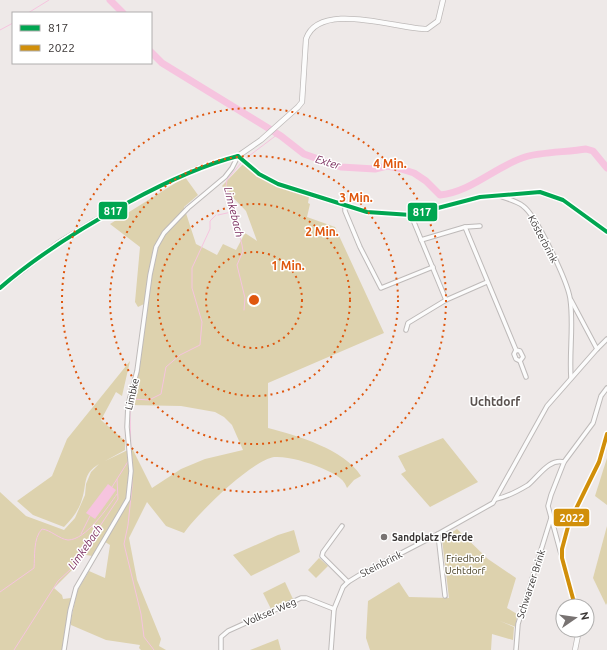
<svg xmlns="http://www.w3.org/2000/svg" width="607" height="650" font-family="Ubuntu,sans-serif">
	<style>
		.green { fill: #ddd2ae }
		.water { fill: #f6c4df }
		.lines { fill: none; stroke-linecap: round; stroke-linejoin: round }
		.stream { stroke: #f6c4df; stroke-width: 1 }
		.river { stroke: #f6c4df; stroke-width: 7 }
		.minor-casing { stroke: #bebab9; stroke-width: 5.5 }
		.tertiary-casing { stroke: #bebab9; stroke-width: 6 }
		.minor { stroke: #fcfcfc; stroke-width: 3.5 }
		.tertiary { stroke: #fcfcfc; stroke-width: 4.5 }
		.bus-1-casing { stroke: #fff; stroke-width: 7 }
		.bus-2-casing { stroke: #fff; stroke-width: 7 }
		.bus-1 { stroke: #00a651; stroke-width: 4 }
		.bus-2 { stroke: #d18f0a; stroke-width: 4 }
		.ring { fill: none; stroke: #df570e; stroke-width: 2; stroke-dasharray: 2 4 }
		.poi-dot { fill: #787372; stroke: #fff; stroke-width: 1.5 }
		.labels { text-anchor: middle; dominant-baseline: central; stroke-width: 3; stroke-linejoin: round; paint-order: stroke }
		.street-label { font-size: 10px; fill: #383433; stroke: #fff }
		.poi-label { font-size: 10px; font-weight: bold; fill: #383433; stroke: #fff; text-anchor: start }
		.park-label { font-size: 10px; fill: #41391a; stroke: #fff }
		.water-label { font-size: 11px; font-style: italic; fill: #7a2d5e; stroke: #fff }
		.quarter-label { font-size: 12px; font-weight: bold; fill: #5a524f; stroke: #fff }
		.centre { fill: #df570e; stroke: #fff; stroke-width: 2 }
		.ring-label { font-size: 12px; text-anchor: middle; font-weight: bold; fill: #df570e; stroke: #fff; stroke-width: 3; stroke-linejoin: round; paint-order: stroke }
		.line-badge { stroke: #fff; stroke-width: 1.5 }
		.badge-label { font-size: 11px; text-anchor: middle; font-weight: bold; fill: #fff }
	</style>
	<rect width="100%" height="100%" fill="#eee9e8"/>
	<g class="green">
		<path d="M 243,164 L 269,182 L 309,197 L 308,203 L 310,204 L 307,217 L 335,227 L 384,333 L 268,383 L 268,428 C 298,436 344,449 361,476 L 354,480 L 347,488 C 343,476 330,472 319,467 C 307,462 288,456 274,457 C 251,461 197,514 184,533 L 166,526 L 147,502 L 129,538 L 137,580 L 161,639 L 159,646 L 166,650 L 141,650 L 139,648 L 140,645 L 106,640 L 71,625 L 71,620 L 77,591 L 89,571 L 105,578 L 110,545 L 102,540 L 92,556 L 81,554 L 73,569 L 54,588 L 62,595 L 63,599 L 71,598 L 63,650 L 0,650 L 0,492 L 26,516 L 64,530 L 75,518 L 85,495 L 86,484 L 91,472 L 99,464 C 82,474 87,484 82,499 C 79,510 72,519 64,527 L 33,515 L 17,501 L 52,476 L 67,439 L 130,361 L 122,396 L 116,392 L 101,420 L 125,441 L 125,450 L 105,461 L 132,448 L 152,488 L 181,469 L 205,459 L 243,450 L 232,425 L 224,417 L 215,412 L 181,406 L 129,405 L 136,387 L 148,302 L 138,307 L 135,302 L 140,247 L 110,224 L 185,177 L 198,195 L 184,207 L 196,244 L 217,255 L 223,244 L 236,250 L 245,233 L 257,241 L 246,211 L 222,186 Z"/>
		<path d="M 443,438 L 478,482 L 430,507 L 401,474 L 406,471 L 398,456 Z"/>
		<path d="M 607,458 L 607,505 L 595,496 Z"/>
		<path d="M 607,526 L 607,603 L 606,605 L 593,578 Z"/>
		<path d="M 457,529 L 488,559 L 516,578 L 507,608 L 517,614 L 516,627 L 500,621 L 514,627 L 513,640 L 492,634 L 491,650 L 370,650 L 366,638 L 368,601 L 399,582 L 409,597 L 449,598 L 442,539 Z"/>
		<path d="M 294,530 L 300,552 L 251,576 L 233,555 L 278,535 Z"/>
		<path d="M 319,558 L 328,566 L 316,578 L 308,570 Z"/>
		<path d="M 285,582 L 293,599 L 271,609 L 263,593 Z"/>
		<path d="M 278,639 L 281,650 L 250,650 Z"/>
	</g>
	<path class="water" d="M 108,484 L 116,490 L 95,519 L 86,513 Z"/>
	<g class="lines">
		<g class="stream">
			<path d="M 28,13 L 49,0"/>
			<path d="M 0,30 L 13,23"/>
			<path d="M 245,159 L 278,134"/>
			<path d="M 241,163 L 227,180 L 226,186 L 235,207 L 235,218 L 242,245 L 243,251 L 237,265 L 245,298 L 244,310"/>
			<path d="M 218,215 L 236,211"/>
			<path d="M 131,457 L 130,410 L 133,399 L 149,400 L 161,394 L 166,367 L 180,355 L 200,345 L 202,322 L 192,288 L 192,268 L 210,229 L 210,221 L 216,215"/>
			<path d="M 132,457 L 132,487 L 128,525 L 124,544 L 141,614 L 144,637 L 154,650"/>
			<path d="M 112,487 L 117,479"/>
			<path d="M 81,534 L 90,516"/>
			<path d="M 0,592 L 34,568 C 35,557 33,538 42,529 C 51,530 59,539 68,540 C 86,540 108,507 117,494"/>
			<path d="M 14,650 L 58,581 L 72,568 L 118,499 L 117,479 L 129,460"/>
		</g>
		<g class="river">
			<path d="M 110,0 L 123,13"/>
			<path d="M 151,52 L 162,63 L 281,136 L 304,154 L 341,167 L 375,169 L 387,166 L 398,168 L 414,173 L 426,181 L 440,195 C 471,192 496,166 525,157 C 540,152 569,152 586,149 L 593,151 L 607,168"/>
		</g>
		<g class="minor-casing">
			<g id="minor">
				<path d="M 500,196 C 507,199 517,201 523,206 C 537,216 567,281 570,298 C 574,325 569,352 571,378"/>
				<path d="M 345,206 L 345,211 L 360,247 L 381,288 L 433,267"/>
				<path d="M 411,215 L 446,300"/>
				<path d="M 465,227 L 516,350 L 514,354 L 516,359 L 520,361 L 523,357 L 520,351 L 516,350"/>
				<path d="M 421,240 L 465,227 L 480,226"/>
				<path d="M 571,300 L 597,349"/>
				<path d="M 406,330 L 408,323 L 446,300 L 487,282"/>
				<path d="M 520,361 L 526,377"/>
				<path d="M 496,499 C 507,497 518,491 528,485 C 538,477 549,458 564,462"/>
				<path d="M 342,526 L 323,552 L 322,556 L 348,582"/>
				<path d="M 438,534 L 445,596"/>
				<path d="M 561,554 L 548,506 L 551,495 L 564,462 L 593,423 L 601,396 L 607,388"/>
				<path d="M 64,650 L 70,611 L 76,588 L 128,499 L 131,471 L 127,427 L 128,405 L 137,371 L 150,275 L 156,247 L 164,233 L 188,208 L 225,177 L 232,168 L 238,156"/>
				<path d="M 221,650 L 221,637 L 228,631 L 301,598 L 306,598 L 334,609"/>
				<path d="M 331,650 L 334,609 L 343,587 L 348,582 L 361,574 L 438,534 L 493,503 L 547,406 L 597,349 L 607,339"/>
				<path d="M 516,650 L 518,624 L 551,518"/>
			</g>
		</g>
		<g class="tertiary-casing">
			<g id="tertiary">
				<path d="M 238,156 L 259,174 L 278,184 L 367,212 L 411,215 L 480,197 L 540,192 L 563,200 L 607,232"/>
				<path d="M 0,288 L 58,243 L 91,223 L 149,191 L 199,168 L 238,156 L 261,140 L 298,107 L 302,102 L 306,39 C 319,0 397,29 427,29 L 438,21 L 443,0"/>
				<path d="M 575,606 L 562,558 L 562,549 L 569,523 L 599,462 L 607,434"/>
				<path d="M 575,650 L 579,630"/>
			</g>
		</g>
		<use href="#minor" class="minor"/>
		<use href="#tertiary" class="tertiary"/>
		<g class="bus-1-casing">
			<g id="bus-1">
				<path d="M 238,156 L 259,174 L 278,184 L 367,212 L 411,215 L 480,197 L 540,192 L 563,200 L 607,232"/>
				<path d="M 0,288 C 39,254 83,227 129,202 C 164,183 199,166 238,156"/>
			</g>
		</g>
		<g class="bus-2-casing">
			<path id="bus-2" d="M 575,606 L 562,558 L 562,549 L 569,523 L 599,462 L 607,434"/>
		</g>
		<use href="#bus-1" class="bus-1"/>
		<use href="#bus-2" class="bus-2"/>
	</g>
	<g class="ring">
		<circle cx="254" cy="300" r="48"/>
		<circle cx="254" cy="300" r="96"/>
		<circle cx="254" cy="300" r="144"/>
		<circle cx="254" cy="300" r="192"/>
	</g>
	<circle class="poi-dot" cx="384" cy="537" r="4"/>
	<g class="labels">
		<g class="street-label">
			<text transform="translate(543 239) rotate(62)">Kösterbrink</text>
			<text transform="translate(132 394) rotate(-77)">Limbke</text>
			<text transform="translate(381 564) rotate(-27)">Steinbrink</text>
			<text transform="translate(531 584) rotate(-72)">Schwarzer Brink</text>
			<text transform="translate(270 612) rotate(-23)">Volkser Weg</text>
		</g>
		<g class="poi-label">
			<text x="392" y="537">Sandplatz Pferde</text>
		</g>
		<g class="park-label">
			<text x="465" y="558">Friedhof<tspan x="465" dy="12">Uchtdorf</tspan></text>
		</g>
		<g class="water-label">
			<text transform="translate(328 162) rotate(17)">Exter</text>
			<text transform="translate(234 212) rotate(76)">Limkebach</text>
			<text transform="translate(85 547) rotate(-55)">Limkebach</text>
		</g>
		<g class="quarter-label">
			<text x="495" y="401">Uchtdorf</text>
		</g>
	</g>
	<circle cx="254" cy="300" r="6" class="centre"/>
	<g class="ring-label">
		<text x="390" y="168">4 Min.</text>
		<text x="356" y="202">3 Min.</text>
		<text x="322" y="236">2 Min.</text>
		<text x="288" y="270">1 Min.</text>
	</g>
	<g class="line-badge">
		<rect x="98" y="201" width="30" height="19" rx="4" fill="#00a651"/>
		<rect x="407" y="202" width="31" height="20" rx="4" fill="#00a651"/>
		<rect x="553" y="508" width="37" height="19" rx="4" fill="#d18f0a"/>
	</g>
	<g class="badge-label">
		<text x="113" y="215">817</text>
		<text x="422" y="216">817</text>
		<text x="572" y="522">2022</text>
	</g>
	<rect x="12" y="12" width="140" height="52" fill="#ffffff" stroke="#afaead"/>
	<rect x="20" y="25" width="20" height="6" fill="#00a651" stroke="#afaead"/>
	<text x="48" y="32" font-size="12" fill="#383433">817</text>
	<rect x="20" y="45" width="20" height="6" fill="#d18f0a" stroke="#afaead"/>
	<text x="48" y="52" font-size="12" fill="#383433">2022</text>
	<g transform="translate(575 618) rotate(77)"><circle r="19" fill="#ffffff" stroke="#afaead"/>
	<path d="M0-3L7 15L0 10L-7 15Z" fill="#787372"/>
	<text y="-6" font-size="11" font-weight="bold" text-anchor="middle" fill="#383433">N</text>
	</g>
</svg>
